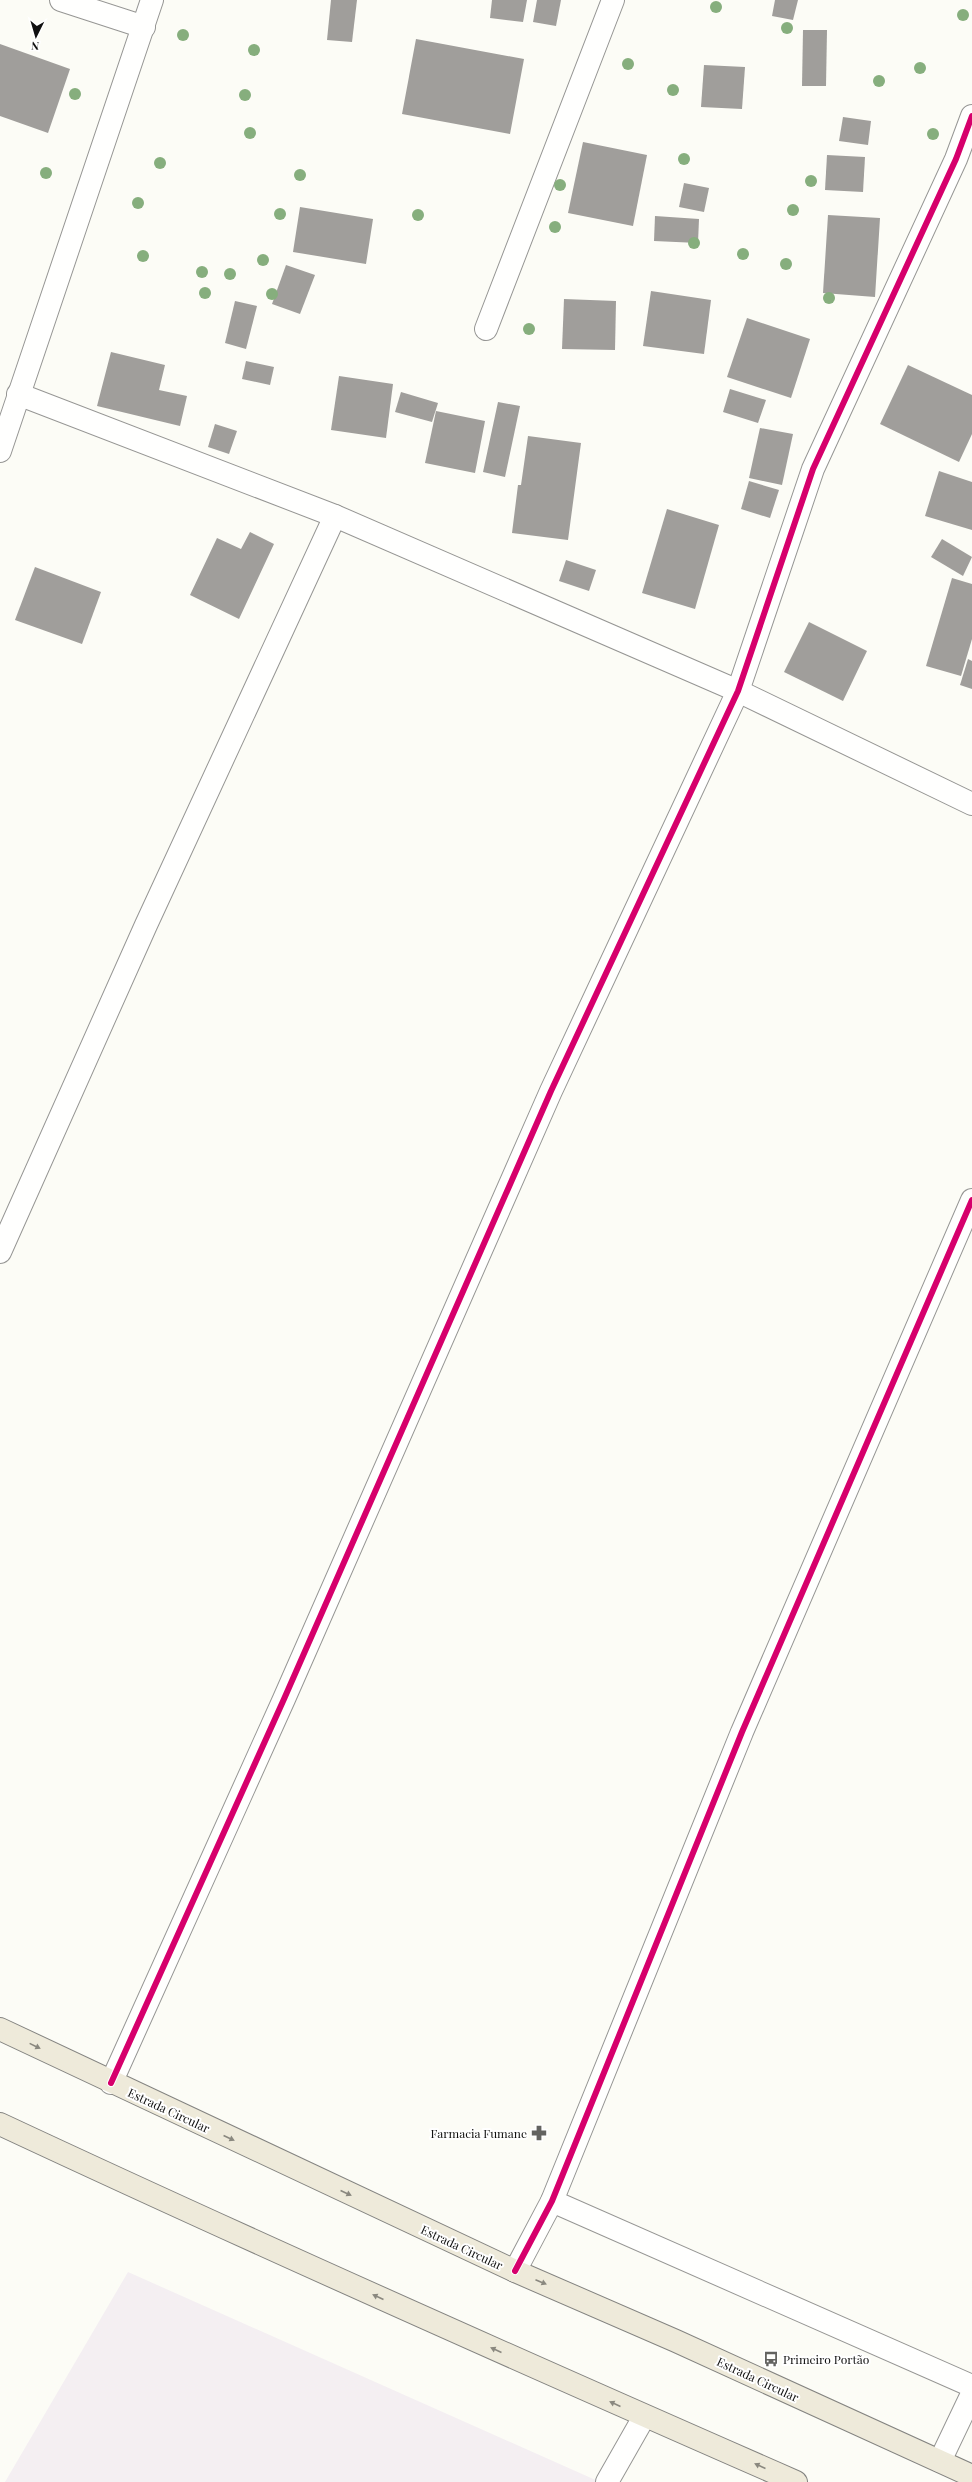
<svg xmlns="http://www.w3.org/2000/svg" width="972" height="2482" font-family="'Playfair Display',serif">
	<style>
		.industrial { fill: #f4eff2 }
		.building { fill: #a09e9b }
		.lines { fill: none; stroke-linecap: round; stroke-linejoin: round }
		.minor-casing { stroke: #969694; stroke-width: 24 }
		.major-casing { stroke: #848481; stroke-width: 24 }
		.minor { stroke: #fffffe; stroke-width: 22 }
		.major { stroke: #eeeada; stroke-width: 22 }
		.cycleway-casing { stroke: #fff; stroke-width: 8 }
		.cycleway { stroke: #d6006c; stroke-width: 6 }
		.tree { fill: #86ae7d }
		.oneway { fill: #8a887f }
		.labels { text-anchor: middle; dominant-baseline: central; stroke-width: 4; stroke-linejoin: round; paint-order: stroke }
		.street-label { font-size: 12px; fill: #101010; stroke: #fff }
		.poi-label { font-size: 12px; fill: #101010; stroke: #fff; text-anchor: end }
	</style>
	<rect width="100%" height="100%" fill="#fcfcf6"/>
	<path class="industrial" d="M 128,2272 L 600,2482 L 5,2482 Z"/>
	<g class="building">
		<path d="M 331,0 L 357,0 L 352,42 L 327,40 Z"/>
		<path d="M 492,0 L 527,0 L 523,22 L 490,18 Z"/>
		<path d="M 537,0 L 561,0 L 556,26 L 533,22 Z"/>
		<path d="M 775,0 L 798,0 L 793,20 L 772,16 Z"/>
		<path d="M 803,30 L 827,30 L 826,86 L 802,86 Z"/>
		<path d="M 416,39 L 524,59 L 510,134 L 402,114 Z"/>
		<path d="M 0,44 L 70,69 L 48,133 L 0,116 Z"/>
		<path d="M 704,65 L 745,67 L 742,109 L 701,107 Z"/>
		<path d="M 843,117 L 871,121 L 868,145 L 839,141 Z"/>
		<path d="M 583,142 L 647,155 L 633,226 L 568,213 Z"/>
		<path d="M 827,155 L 865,157 L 863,192 L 825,190 Z"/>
		<path d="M 684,183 L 709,188 L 704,212 L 679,207 Z"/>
		<path d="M 300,207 L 373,219 L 366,264 L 293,252 Z"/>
		<path d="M 828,215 L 880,218 L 875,297 L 823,293 Z"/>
		<path d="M 655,216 L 699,219 L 698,243 L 654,241 Z"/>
		<path d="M 286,265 L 315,275 L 300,314 L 272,304 Z"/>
		<path d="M 651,291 L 711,300 L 704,354 L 643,346 Z"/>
		<path d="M 564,299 L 616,301 L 615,350 L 562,349 Z"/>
		<path d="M 235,301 L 257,306 L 246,349 L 225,343 Z"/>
		<path d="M 747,318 L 810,339 L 791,398 L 727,377 Z"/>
		<path d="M 111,352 L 165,365 L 159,390 L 187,396 L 180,426 L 97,406 Z"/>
		<path d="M 246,361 L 274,367 L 270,385 L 242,379 Z"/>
		<path d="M 908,365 L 972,395 L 972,434 L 959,462 L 880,424 Z"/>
		<path d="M 339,376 L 393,384 L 386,438 L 331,430 Z"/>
		<path d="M 730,389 L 766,400 L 758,423 L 723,412 Z"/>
		<path d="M 401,392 L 438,403 L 432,422 L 395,412 Z"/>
		<path d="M 498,402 L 520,406 L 505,477 L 483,472 Z"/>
		<path d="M 436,411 L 485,421 L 475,473 L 425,463 Z"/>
		<path d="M 215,424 L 237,431 L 229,454 L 208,447 Z"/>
		<path d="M 760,428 L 793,434 L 782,485 L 749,478 Z"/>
		<path d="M 528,436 L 581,443 L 568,540 L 512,533 L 518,485 L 521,485 Z"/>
		<path d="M 939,471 L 972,482 L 972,530 L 925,516 Z"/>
		<path d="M 749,481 L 779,490 L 770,518 L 741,509 Z"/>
		<path d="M 667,509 L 719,525 L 695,609 L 642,593 Z"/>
		<path d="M 250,532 L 274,544 L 239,619 L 190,595 L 217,538 L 241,549 Z"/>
		<path d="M 942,539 L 972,557 L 963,576 L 931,557 Z"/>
		<path d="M 566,560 L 596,570 L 589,591 L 559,581 Z"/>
		<path d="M 35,567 L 101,592 L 82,644 L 15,620 Z"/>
		<path d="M 952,578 L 972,584 L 972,639 L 961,676 L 926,666 Z"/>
		<path d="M 809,622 L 867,651 L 843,701 L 784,672 Z"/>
		<path d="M 968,659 L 972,661 L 972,689 L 960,685 Z"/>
	</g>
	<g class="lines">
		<g class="minor-casing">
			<g id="minor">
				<path d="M 61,0 L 144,27"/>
				<path d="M 486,329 L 613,0"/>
				<path d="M 18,394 L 335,516 L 738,691 L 972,804"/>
				<path d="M 0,451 L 152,0"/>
				<path d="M 0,1252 L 146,925 L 335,516"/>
				<path d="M 111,2083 L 284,1699 L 551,1091 L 738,691 L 813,469 L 956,159 L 972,116"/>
				<path d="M 552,2201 L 972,2386"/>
				<path d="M 515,2271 L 552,2201 L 742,1732 L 972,1200"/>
				<path d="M 940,2461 L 972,2394"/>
				<path d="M 607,2482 L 644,2417"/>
			</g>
		</g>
		<g class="major-casing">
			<g id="major">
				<path d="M 0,2029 L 515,2271 L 676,2341 L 972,2476"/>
				<path d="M 0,2124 C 263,2247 529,2365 796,2482"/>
			</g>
		</g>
		<use href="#minor" class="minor"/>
		<use href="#major" class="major"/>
		<g class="cycleway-casing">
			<g id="cycleway">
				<path d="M 111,2083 L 284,1699 L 551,1091 L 738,691 L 813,469 L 956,159 L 972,116"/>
				<path d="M 515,2271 L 552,2201 L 742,1732 L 972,1200"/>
			</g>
		</g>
		<use href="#cycleway" class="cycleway"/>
	</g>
	<g class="tree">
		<circle cx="716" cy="7" r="6"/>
		<circle cx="963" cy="15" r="6"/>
		<circle cx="787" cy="28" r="6"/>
		<circle cx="183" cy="35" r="6"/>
		<circle cx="254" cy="50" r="6"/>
		<circle cx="628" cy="64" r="6"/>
		<circle cx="920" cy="68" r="6"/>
		<circle cx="879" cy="81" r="6"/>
		<circle cx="673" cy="90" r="6"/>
		<circle cx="75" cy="94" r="6"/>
		<circle cx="245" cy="95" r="6"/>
		<circle cx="250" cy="133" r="6"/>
		<circle cx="933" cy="134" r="6"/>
		<circle cx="684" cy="159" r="6"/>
		<circle cx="160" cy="163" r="6"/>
		<circle cx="46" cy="173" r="6"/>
		<circle cx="300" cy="175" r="6"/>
		<circle cx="811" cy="181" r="6"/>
		<circle cx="560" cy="185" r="6"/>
		<circle cx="138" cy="203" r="6"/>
		<circle cx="793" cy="210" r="6"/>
		<circle cx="280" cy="214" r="6"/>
		<circle cx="418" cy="215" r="6"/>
		<circle cx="555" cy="227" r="6"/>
		<circle cx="694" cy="243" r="6"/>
		<circle cx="743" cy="254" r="6"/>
		<circle cx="143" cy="256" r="6"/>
		<circle cx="263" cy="260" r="6"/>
		<circle cx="786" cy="264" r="6"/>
		<circle cx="202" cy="272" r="6"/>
		<circle cx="230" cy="274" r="6"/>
		<circle cx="205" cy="293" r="6"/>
		<circle cx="272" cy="294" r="6"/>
		<circle cx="829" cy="298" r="6"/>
		<circle cx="529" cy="329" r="6"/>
	</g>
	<defs><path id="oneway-solid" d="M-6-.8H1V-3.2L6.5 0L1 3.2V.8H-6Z"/></defs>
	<g class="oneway">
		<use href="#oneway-solid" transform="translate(35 2046) rotate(26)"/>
		<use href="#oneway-solid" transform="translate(229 2138) rotate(25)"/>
		<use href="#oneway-solid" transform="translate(346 2193) rotate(25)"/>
		<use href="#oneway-solid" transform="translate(541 2282) rotate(23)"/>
		<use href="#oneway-solid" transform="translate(378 2297) rotate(-156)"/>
		<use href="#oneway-solid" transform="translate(496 2350) rotate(-156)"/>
		<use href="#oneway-solid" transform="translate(615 2404) rotate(-156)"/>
		<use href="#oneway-solid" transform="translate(760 2466) rotate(-156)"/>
	</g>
	<defs>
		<g id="pharmacy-bare" transform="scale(1.2)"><path d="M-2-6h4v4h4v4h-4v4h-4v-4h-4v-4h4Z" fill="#636360" stroke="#fff" stroke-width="2.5" paint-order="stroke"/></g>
		<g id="bus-bare" transform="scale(1.2)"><path d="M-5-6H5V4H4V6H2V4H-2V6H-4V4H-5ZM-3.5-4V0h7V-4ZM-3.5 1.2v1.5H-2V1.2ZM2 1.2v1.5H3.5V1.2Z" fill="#636360" stroke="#fff" stroke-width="2.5" paint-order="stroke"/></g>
	</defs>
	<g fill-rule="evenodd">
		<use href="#pharmacy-bare" x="539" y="2133"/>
		<use href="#bus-bare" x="771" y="2359"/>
	</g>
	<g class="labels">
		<g class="street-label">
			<text transform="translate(169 2110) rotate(25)">Estrada Circular</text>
			<text transform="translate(462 2247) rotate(25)">Estrada Circular</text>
			<text transform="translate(758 2379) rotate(25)">Estrada Circular</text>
		</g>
		<g class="poi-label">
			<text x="527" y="2133">Farmacia Fumane</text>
			<text x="783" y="2359" text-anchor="start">Primeiro Portão</text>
		</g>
	</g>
	<g transform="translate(36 36) rotate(185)" stroke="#ffffff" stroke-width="3" paint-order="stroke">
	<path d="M0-3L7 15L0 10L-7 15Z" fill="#101010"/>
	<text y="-6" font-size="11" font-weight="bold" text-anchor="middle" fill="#101010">N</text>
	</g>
</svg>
